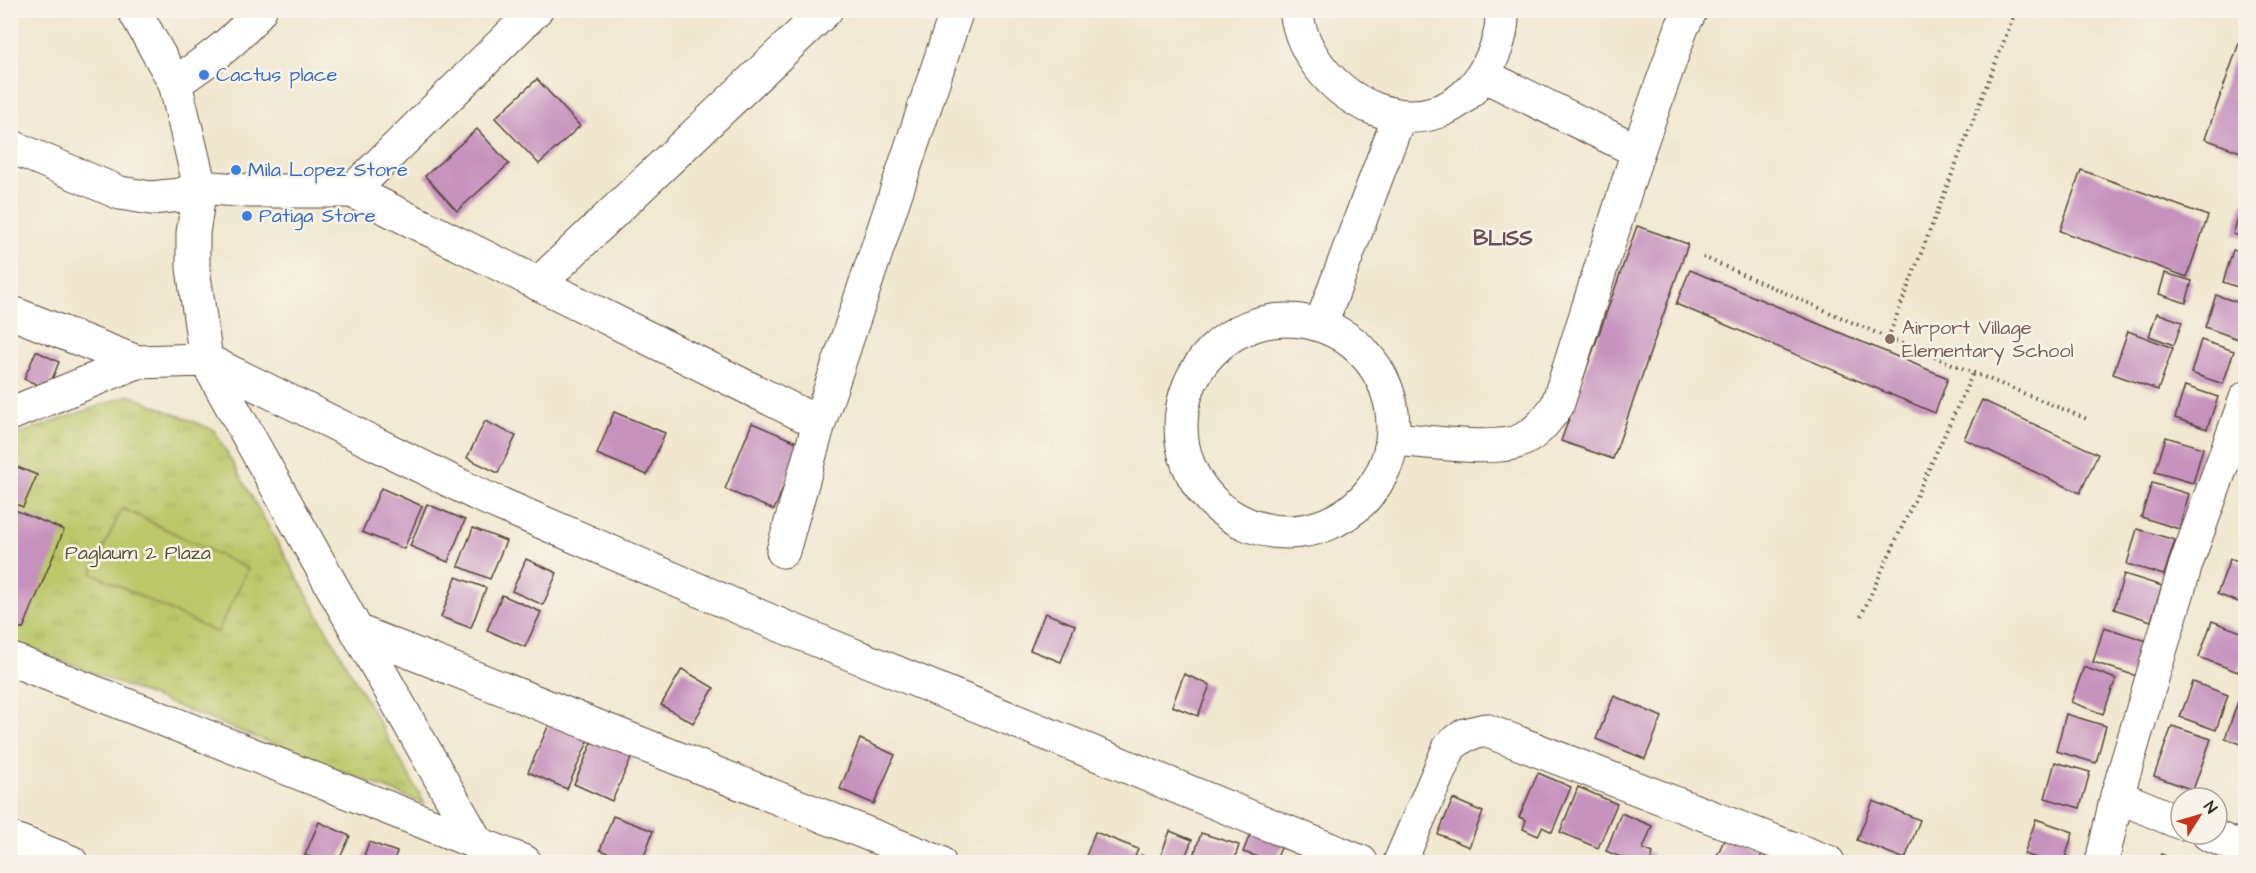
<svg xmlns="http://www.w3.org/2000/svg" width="2256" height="873" font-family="'Architects Daughter',sans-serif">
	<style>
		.grass { fill: url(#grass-tufts); stroke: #7c7944; stroke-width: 1.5 }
		.pitch { fill: #bcc86a; stroke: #7c7944; stroke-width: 1.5 }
		.building { fill: #c692be }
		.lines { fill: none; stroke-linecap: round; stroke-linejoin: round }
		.street-casing { stroke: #564639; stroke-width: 35 }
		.path { stroke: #564639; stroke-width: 4; stroke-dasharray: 1.5 4.5; stroke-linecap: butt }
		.street { stroke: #fff; stroke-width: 33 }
		.shop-dot { fill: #3f7fe0; stroke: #f7f3e8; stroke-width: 2 }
		.education-dot { fill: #8d6e63; stroke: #f7f3e8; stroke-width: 2 }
		.labels { text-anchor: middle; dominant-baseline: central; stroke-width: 5; stroke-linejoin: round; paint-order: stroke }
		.shop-label { font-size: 20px; fill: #366cbe; stroke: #f7f3e8; text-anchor: start }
		.education-label { font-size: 20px; fill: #785e54; stroke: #f7f3e8; text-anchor: start }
		.park-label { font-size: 20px; fill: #5b5231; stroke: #f7f3e8 }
		.neighbourhood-label { font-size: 21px; font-weight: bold; fill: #6c4e56; stroke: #f7f3e8 }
	</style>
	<defs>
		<pattern id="grass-tufts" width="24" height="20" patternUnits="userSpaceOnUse" patternTransform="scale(1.5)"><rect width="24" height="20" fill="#bcc86a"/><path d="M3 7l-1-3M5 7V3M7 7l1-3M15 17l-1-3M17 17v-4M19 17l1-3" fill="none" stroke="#a2ac5b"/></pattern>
	</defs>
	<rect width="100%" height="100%" fill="#f7f3e8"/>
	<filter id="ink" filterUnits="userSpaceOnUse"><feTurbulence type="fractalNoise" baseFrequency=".0167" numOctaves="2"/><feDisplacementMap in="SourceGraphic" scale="12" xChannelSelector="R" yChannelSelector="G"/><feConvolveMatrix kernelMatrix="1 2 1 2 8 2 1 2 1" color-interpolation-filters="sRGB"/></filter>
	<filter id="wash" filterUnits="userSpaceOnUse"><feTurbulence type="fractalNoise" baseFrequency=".008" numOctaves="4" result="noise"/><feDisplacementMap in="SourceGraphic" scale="24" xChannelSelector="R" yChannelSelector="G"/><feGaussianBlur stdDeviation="1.35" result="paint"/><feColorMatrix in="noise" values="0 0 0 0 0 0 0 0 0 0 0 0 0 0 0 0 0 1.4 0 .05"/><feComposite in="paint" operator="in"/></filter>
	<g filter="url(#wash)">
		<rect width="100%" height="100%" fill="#f1e7cf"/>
		<path class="grass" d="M 129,395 L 214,430 L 425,804 L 11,641 L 10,437 Z"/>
		<path class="pitch" d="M 122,508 L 248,569 L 217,633 L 92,573 Z"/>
		<g id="blocks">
			<g class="building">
				<path d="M 2245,26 L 2246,26 L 2246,154 L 2205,139 Z"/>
				<path d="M 537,79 L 580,126 L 539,164 L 495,118 Z"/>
				<path d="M 477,129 L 509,164 L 457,211 L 425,176 Z"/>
				<path d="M 2081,170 L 2208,216 L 2187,277 L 2060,231 Z"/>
				<path d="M 2243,201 L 2246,202 L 2246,238 L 2233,234 Z"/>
				<path d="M 1637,226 L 1688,244 L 1613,459 L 1561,441 Z"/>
				<path d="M 2233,250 L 2246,254 L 2246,290 L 2223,282 Z"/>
				<path d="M 1690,270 L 1948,378 L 1935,413 L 1676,304 Z"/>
				<path d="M 2165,273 L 2192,281 L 2186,303 L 2159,294 Z"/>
				<path d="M 2216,295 L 2246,305 L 2246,317 L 2238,339 L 2205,327 Z"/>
				<path d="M 2157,313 L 2182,322 L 2174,345 L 2149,336 Z"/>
				<path d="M 2128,331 L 2173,348 L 2158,390 L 2113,374 Z"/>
				<path d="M 2201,340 L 2234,351 L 2223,384 L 2191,373 Z"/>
				<path d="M 36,351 L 59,362 L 48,389 L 24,379 Z"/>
				<path d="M 2185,386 L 2218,397 L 2207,429 L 2175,418 Z"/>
				<path d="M 1982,400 L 2098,454 L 2080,493 L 1964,439 Z"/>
				<path d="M 614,412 L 665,433 L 647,475 L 597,454 Z"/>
				<path d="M 485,421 L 516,436 L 498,473 L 467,458 Z"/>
				<path d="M 752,423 L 801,444 L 774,510 L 725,489 Z"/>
				<path d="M 2166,437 L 2203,448 L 2193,483 L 2155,472 Z"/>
				<path d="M 10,464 L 37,475 L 23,507 L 10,502 Z"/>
				<path d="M 2152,483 L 2189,494 L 2179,529 L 2141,517 Z"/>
				<path d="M 381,488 L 422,506 L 404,549 L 362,532 Z"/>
				<path d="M 427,504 L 465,520 L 448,562 L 410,546 Z"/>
				<path d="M 10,508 L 64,530 L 23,629 L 10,624 Z"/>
				<path d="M 2245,525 L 2246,526 L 2246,542 L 2240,540 Z"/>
				<path d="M 473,528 L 506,541 L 490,579 L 458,566 Z"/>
				<path d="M 2137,529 L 2175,540 L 2164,575 L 2127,564 Z"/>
				<path d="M 526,559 L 557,573 L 543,605 L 512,591 Z"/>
				<path d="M 2230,559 L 2246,565 L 2246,605 L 2217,594 Z"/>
				<path d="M 2124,574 L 2162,586 L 2151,621 L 2114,609 Z"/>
				<path d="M 456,577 L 486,588 L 471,628 L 441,617 Z"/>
				<path d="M 502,595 L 541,612 L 525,647 L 487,630 Z"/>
				<path d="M 1045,613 L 1075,625 L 1061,662 L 1030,650 Z"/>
				<path d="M 2212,621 L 2246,634 L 2246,650 L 2238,672 L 2199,657 Z"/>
				<path d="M 2104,627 L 2156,644 L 2146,679 L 2093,662 Z"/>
				<path d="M 2084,667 L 2116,679 L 2103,714 L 2071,702 Z"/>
				<path d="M 682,669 L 714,688 L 693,723 L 661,705 Z"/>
				<path d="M 1184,674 L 1210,685 L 1198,716 L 1172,706 Z"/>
				<path d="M 2193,682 L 2228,695 L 2216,730 L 2180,717 Z"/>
				<path d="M 1614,696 L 1662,717 L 1645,759 L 1596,739 Z"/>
				<path d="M 2239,699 L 2246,702 L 2246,746 L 2225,738 Z"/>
				<path d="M 2066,714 L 2106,726 L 2096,763 L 2056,751 Z"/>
				<path d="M 551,720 L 590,737 L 567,789 L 528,772 Z"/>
				<path d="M 2172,726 L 2211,739 L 2193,790 L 2154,776 Z"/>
				<path d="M 598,729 L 632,756 L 612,801 L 574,784 Z"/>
				<path d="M 860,739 L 895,755 L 874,804 L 840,789 Z"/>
				<path d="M 2055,762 L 2090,772 L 2080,808 L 2045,798 Z"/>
				<path d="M 1538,773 L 1571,787 L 1552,832 L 1542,827 L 1538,836 L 1523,829 L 1526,820 L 1519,817 Z"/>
				<path d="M 1578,787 L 1617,804 L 1598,848 L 1560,832 Z"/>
				<path d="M 1453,799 L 1483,812 L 1469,847 L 1438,834 Z"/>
				<path d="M 1873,801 L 1920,820 L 1905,859 L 1857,840 Z"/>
				<path d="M 1621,813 L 1652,826 L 1643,849 L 1653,853 L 1650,862 L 1633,862 L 1606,851 Z"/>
				<path d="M 613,816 L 653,831 L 642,862 L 608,862 L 611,854 L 600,850 Z"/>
				<path d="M 2036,819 L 2073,832 L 2064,862 L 2049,862 L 2024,854 Z"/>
				<path d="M 319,822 L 350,836 L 338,862 L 321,862 L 305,855 Z"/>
				<path d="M 1252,829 L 1284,841 L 1275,862 L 1243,852 Z"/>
				<path d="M 1170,831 L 1192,840 L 1183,862 L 1161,855 Z"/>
				<path d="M 1095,832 L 1138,849 L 1133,862 L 1084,862 Z"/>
				<path d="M 1201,833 L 1239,845 L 1234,862 L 1192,862 Z"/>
				<path d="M 1726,836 L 1762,854 L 1758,862 L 1714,862 Z"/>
				<path d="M 369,842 L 397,852 L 393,862 L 362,862 Z"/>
				<path d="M 1766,854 L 1784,862 L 1762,862 Z"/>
				<path d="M 2161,854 L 2180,862 L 2157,862 Z"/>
				<path d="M 1141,855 L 1161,862 L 1138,862 Z"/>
			</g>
		</g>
	</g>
	<g filter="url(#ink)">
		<use href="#blocks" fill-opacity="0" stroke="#564639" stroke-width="1.5"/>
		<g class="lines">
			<g class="street-casing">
				<g id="street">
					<path d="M 134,10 L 175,83 L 200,187 L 249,191 L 352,191 L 536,10"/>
					<path d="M 1296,10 C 1307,102 1435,164 1487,67 C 1497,50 1503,31 1502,10"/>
					<path d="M 1483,75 L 1638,151"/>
					<path d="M 175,83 C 207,61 237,41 260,10"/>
					<path d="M 10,146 L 120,193 L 151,198 L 180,195 L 200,187 L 193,233 L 193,268 L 206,360 L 357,631 L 488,862"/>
					<path d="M 352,191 L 819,423"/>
					<path d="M 538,284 L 826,10"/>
					<path d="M 10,312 L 137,362"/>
					<circle cx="1287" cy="426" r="106"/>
					<path d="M 1321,324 L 1399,117"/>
					<path d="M 10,414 L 137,362 L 206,360 L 477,494 L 775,623 L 1361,862"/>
					<path d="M 1394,439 C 1424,441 1499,453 1524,439 C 1539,431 1547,419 1557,406 L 1638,151 L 1682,27 L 1691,10"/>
					<path d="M 783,551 L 819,423 L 957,10"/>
					<path d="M 357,631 L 939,862"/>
					<path d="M 10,659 L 525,862"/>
					<path d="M 2117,796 L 2181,823"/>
					<path d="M 2208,834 L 2246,850"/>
					<path d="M 10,838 L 71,862"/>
					<path d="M 1400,862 L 1450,746 L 1465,735 L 1485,730 L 1828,862"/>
					<path d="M 2102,862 L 2117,796 L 2186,564 L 2246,398"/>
				</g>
			</g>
			<g class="path">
				<path d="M 1703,257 L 1888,338 L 2087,419"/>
				<path d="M 1888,338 L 2016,10"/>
				<path d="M 1861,616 L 1973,373"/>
			</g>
			<use href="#street" class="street"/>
		</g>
	</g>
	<g class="shop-dot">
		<circle cx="204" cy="75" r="6"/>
		<circle cx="236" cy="170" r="6"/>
		<circle cx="247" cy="216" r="6"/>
	</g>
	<circle class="education-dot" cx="1890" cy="339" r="6"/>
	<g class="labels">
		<g class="shop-label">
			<text x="216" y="75">Cactus place</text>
			<text x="248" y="170">Mila Lopez Store</text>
			<text x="259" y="216">Patiga Store</text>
		</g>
		<g class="education-label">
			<text x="1902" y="328">Airport Village<tspan x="1902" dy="23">Elementary School</tspan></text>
		</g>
		<g class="park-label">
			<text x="138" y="553">Paglaum 2 Plaza</text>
		</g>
		<g class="neighbourhood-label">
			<text x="1503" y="238">BLISS</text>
		</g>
	</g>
	<rect width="2256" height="873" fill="none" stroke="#f7f3e8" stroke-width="36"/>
	<g transform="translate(2199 816) rotate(53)"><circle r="28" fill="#f7f3e8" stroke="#aca397" stroke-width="1.5"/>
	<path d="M0-4.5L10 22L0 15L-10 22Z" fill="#c8321e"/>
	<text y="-9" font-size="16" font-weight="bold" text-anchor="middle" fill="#3b2a1e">N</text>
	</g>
</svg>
